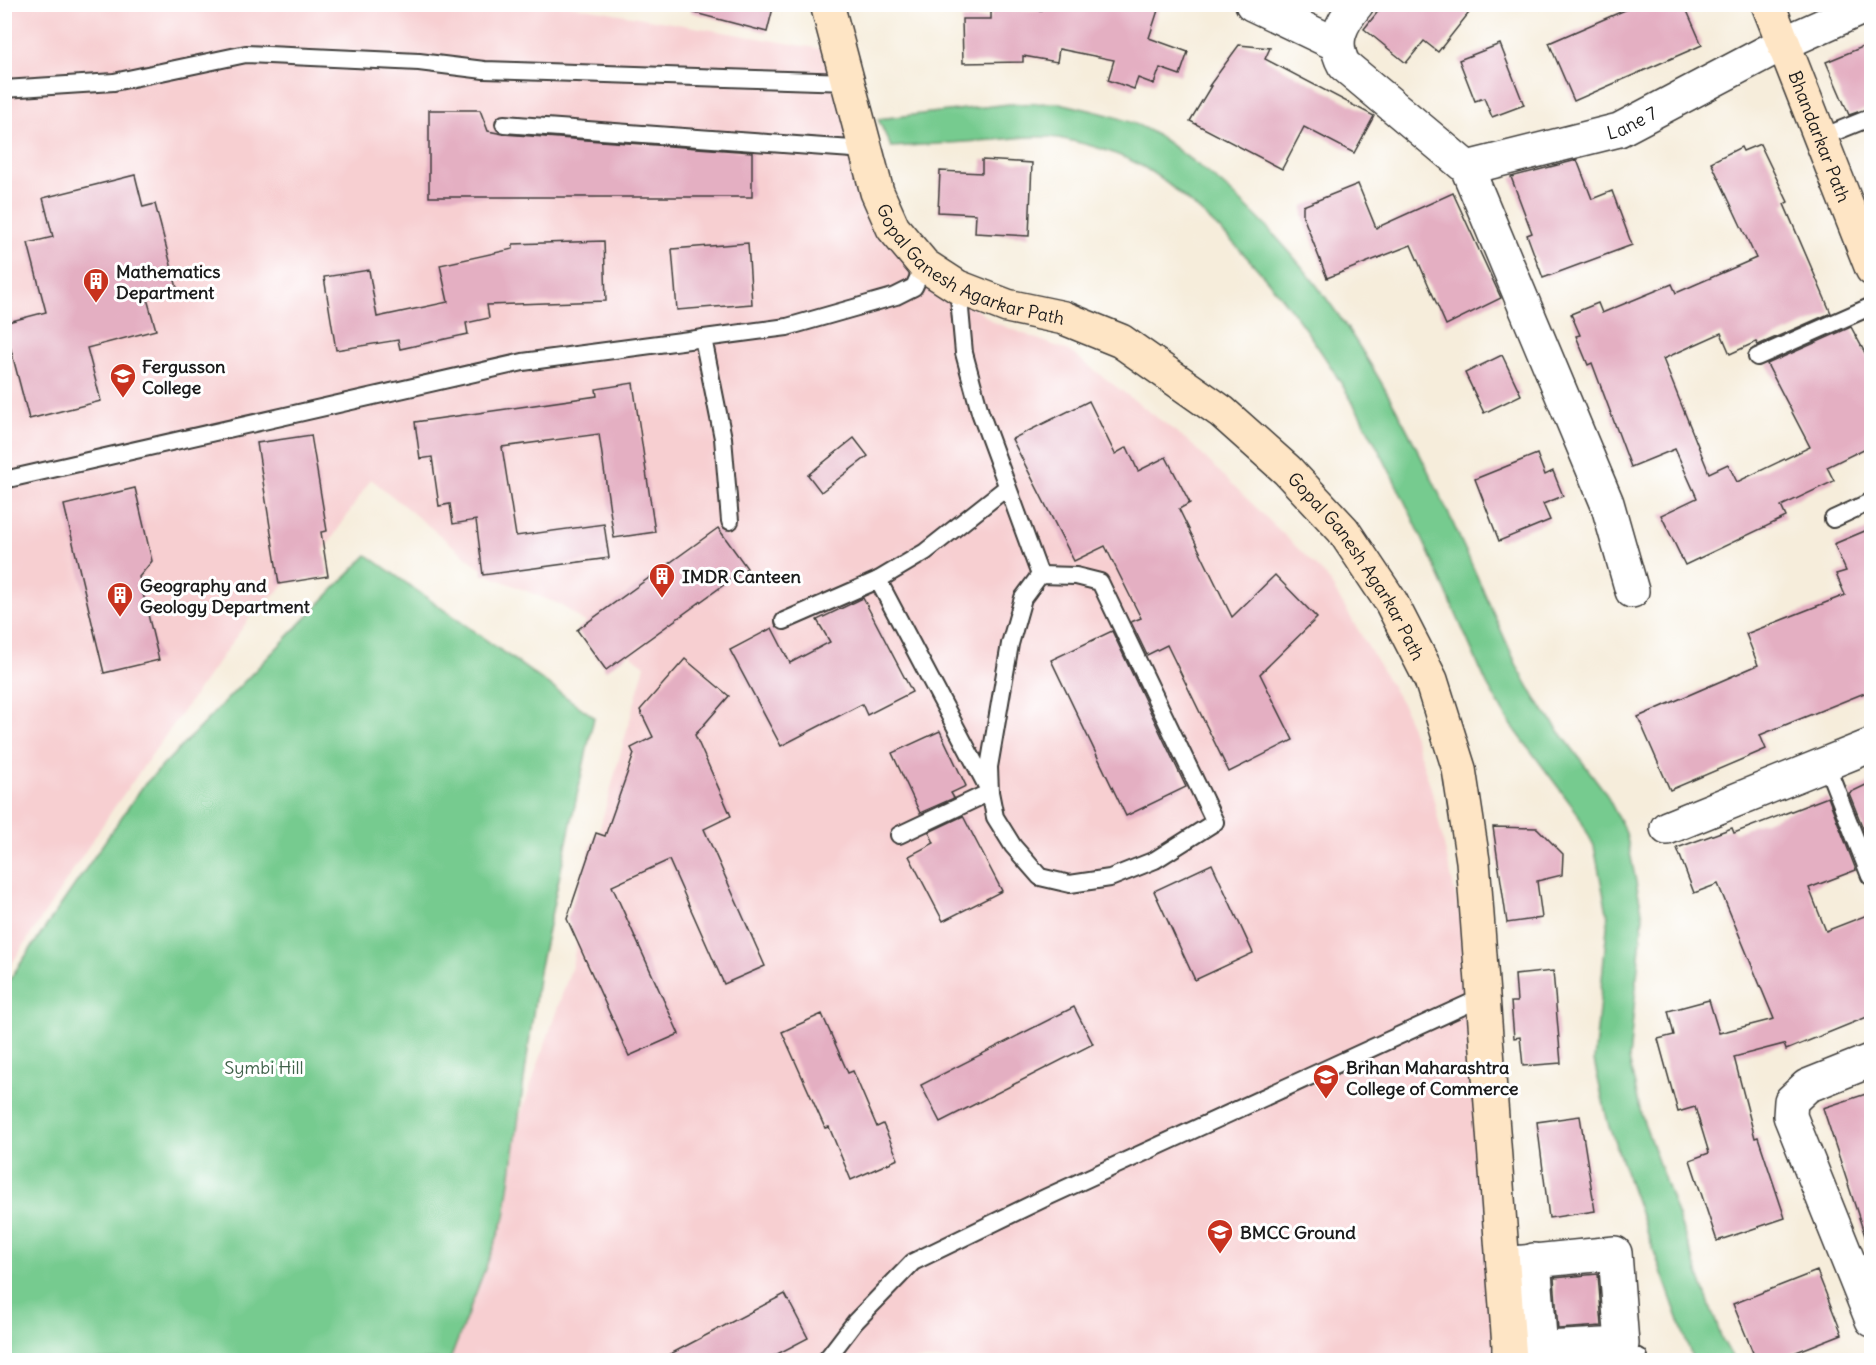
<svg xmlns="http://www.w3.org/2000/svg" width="1876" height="1365" font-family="Delius,sans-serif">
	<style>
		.built { fill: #f7cfd1 }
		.green { fill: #76cb8f; stroke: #497456; stroke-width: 1.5 }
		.building { fill: #e4afc2 }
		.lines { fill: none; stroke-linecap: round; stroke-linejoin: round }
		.lane-casing { stroke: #3d3b39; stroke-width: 20 }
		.street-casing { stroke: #3d3b39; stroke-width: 36 }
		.secondary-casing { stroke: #3d3b39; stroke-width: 36 }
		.lane { stroke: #fff; stroke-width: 16 }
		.street { stroke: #fff; stroke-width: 33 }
		.secondary { stroke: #fee5c5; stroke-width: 33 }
		.labels { text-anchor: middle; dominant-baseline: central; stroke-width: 6; stroke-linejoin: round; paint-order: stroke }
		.street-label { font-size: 18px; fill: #1c1c1c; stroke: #fff }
		.poi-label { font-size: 18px; font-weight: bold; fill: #1c1c1c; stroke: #fff; text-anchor: start }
		.park-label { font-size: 18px; fill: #40624a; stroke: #fff }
	</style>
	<rect width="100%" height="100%" fill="#fff"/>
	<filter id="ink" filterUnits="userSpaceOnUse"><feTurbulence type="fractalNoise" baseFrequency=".0167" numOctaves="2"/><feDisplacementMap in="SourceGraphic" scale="12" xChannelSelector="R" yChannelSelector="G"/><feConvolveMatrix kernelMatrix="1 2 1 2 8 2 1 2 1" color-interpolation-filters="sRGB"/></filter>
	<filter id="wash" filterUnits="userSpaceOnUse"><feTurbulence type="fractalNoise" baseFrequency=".008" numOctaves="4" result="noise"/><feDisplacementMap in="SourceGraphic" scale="24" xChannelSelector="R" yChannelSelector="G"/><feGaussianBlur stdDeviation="1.35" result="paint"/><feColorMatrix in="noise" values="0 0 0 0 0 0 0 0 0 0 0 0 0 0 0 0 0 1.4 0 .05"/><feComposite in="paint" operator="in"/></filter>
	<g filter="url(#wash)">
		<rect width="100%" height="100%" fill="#f6eddb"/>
		<path class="built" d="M 5,5 L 568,5 L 821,49 L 872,207 L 922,268 L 993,322 L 1069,351 L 1188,441 L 1326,576 L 1404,707 L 1431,788 L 1472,967 L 1498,1360 L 436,1360 L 572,966 L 598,835 L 645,665 L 561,605 L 490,576 L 371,479 L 325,549 L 253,613 L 113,809 L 5,974 Z"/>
		<g class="green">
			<path d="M 1060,103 C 1091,111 1128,117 1155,134 C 1169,142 1182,154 1195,163 C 1361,288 1435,485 1518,668 L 1536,700 L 1605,792 L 1626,833 L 1643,916 L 1629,1059 L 1641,1114 L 1722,1339 L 1734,1360 L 1693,1360 L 1608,1123 L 1594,1061 L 1608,917 L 1594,846 L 1576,811 L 1507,719 L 1487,684 C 1414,522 1350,352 1217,227 C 1196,208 1161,175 1136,163 C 1112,151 1084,143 1058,138 C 1038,135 1015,138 995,140 C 960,142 925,145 891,147 L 878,119 L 1009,104 Z"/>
			<path d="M 367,555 L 594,717 L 539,971 L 505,1217 L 450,1360 L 5,1360 L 5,986 L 143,786 Z"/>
		</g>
		<g id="blocks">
			<g class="building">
				<path d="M 692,4 L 774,4 L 767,32 L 691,12 Z"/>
				<path d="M 1043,4 L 1160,4 L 1149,38 L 1188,52 L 1180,75 L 1160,68 L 1154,84 L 1138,78 L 1134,89 L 1108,80 L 1114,60 L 1059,49 L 1057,62 L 1023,56 L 1023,62 L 963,63 L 962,19 L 991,19 L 991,10 L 1042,10 Z"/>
				<path d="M 1384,4 L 1476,4 L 1438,52 L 1424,41 L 1406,63 L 1364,29 Z"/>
				<path d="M 1639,4 L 1684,4 L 1702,45 L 1574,101 L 1549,43 Z"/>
				<path d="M 1872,43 L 1872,107 L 1849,115 L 1826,62 Z"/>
				<path d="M 1500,44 L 1524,105 L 1492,117 L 1484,98 L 1475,101 L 1459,60 Z"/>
				<path d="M 1239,45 L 1270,48 L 1265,59 L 1374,116 L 1354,153 L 1304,127 L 1282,169 L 1190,121 L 1211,86 L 1209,86 Z"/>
				<path d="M 429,110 L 480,110 L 488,131 L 503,134 L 752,152 L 752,197 L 429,197 Z"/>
				<path d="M 1760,144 L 1788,202 L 1784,204 L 1831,313 L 1758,345 L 1756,342 L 1730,354 L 1721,333 L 1663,359 L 1709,473 L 1728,464 L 1737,482 L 1810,447 L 1767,364 L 1851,327 L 1872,366 L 1872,445 L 1827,467 L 1834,481 L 1781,506 L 1786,517 L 1685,565 L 1661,515 L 1697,498 L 1675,449 L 1631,467 L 1592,363 L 1588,365 L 1576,336 L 1580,335 L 1571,314 L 1598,303 L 1602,313 L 1672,284 L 1676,293 L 1756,258 L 1711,162 L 1741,147 L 1743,151 Z"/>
				<path d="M 982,160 L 1032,163 L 1029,236 L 975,233 L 976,214 L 938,212 L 940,171 L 982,173 Z"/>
				<path d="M 1577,160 L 1592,199 L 1612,191 L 1632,245 L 1543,278 L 1527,235 L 1532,233 L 1511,177 Z"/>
				<path d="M 135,175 L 143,207 L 155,204 L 177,288 L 146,295 L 156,330 L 87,348 L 101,401 L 29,419 L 4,323 L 46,312 L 28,243 L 53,237 L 43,198 Z"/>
				<path d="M 1358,184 L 1376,228 L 1453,193 L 1501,298 L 1446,325 L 1411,245 L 1327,278 L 1303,216 L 1303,206 Z"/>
				<path d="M 604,241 L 606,301 L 487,305 L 489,318 L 466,323 L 468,334 L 400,349 L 398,340 L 336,350 L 324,277 L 369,270 L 377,317 L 448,302 L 440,265 L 513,249 L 513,244 Z"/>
				<path d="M 748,243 L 752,304 L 677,310 L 672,249 Z"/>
				<path d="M 1502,355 L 1521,395 L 1484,413 L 1465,373 Z"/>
				<path d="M 633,383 L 655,532 L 614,538 L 599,434 L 502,447 L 516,536 L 604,524 L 609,558 L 483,575 L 476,520 L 453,524 L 450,504 L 439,506 L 432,457 L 420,459 L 415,422 L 597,396 L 596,389 Z"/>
				<path d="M 1089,401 L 1115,454 L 1127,447 L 1138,471 L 1166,457 L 1190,503 L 1179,509 L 1232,617 L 1275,575 L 1317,618 L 1260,674 L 1293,740 L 1229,772 L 1167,645 L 1147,655 L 1131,622 L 1141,618 L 1105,546 L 1074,561 L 1012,439 Z"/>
				<path d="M 311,435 L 327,531 L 321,532 L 328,576 L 279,584 L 257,443 Z"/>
				<path d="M 854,438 L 868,456 L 821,492 L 808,475 Z"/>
				<path d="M 1537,454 L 1545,475 L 1553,471 L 1563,496 L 1543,504 L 1550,520 L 1499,541 L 1475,479 Z"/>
				<path d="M 135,488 L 152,561 L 139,577 L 159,660 L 104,673 L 64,505 Z"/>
				<path d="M 718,528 L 747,568 L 606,670 L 577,630 Z"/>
				<path d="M 1872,528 L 1872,690 L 1760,735 L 1766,749 L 1670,790 L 1638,717 L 1758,665 L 1746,634 L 1845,595 L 1836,574 L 1846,571 L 1834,544 Z"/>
				<path d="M 863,598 L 912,692 L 867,715 L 862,704 L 781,746 L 730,650 L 772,628 L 790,663 L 830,642 L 817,620 Z"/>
				<path d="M 1112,631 L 1186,787 L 1126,816 L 1051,660 Z"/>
				<path d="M 685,659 L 729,696 L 695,735 L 731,816 L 704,829 L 765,966 L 724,984 L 669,860 L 612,886 L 679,1034 L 629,1056 L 567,919 L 596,833 L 605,836 L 634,754 L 631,748 L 653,737 L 640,710 Z"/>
				<path d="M 940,731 L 966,786 L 951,793 L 954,798 L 920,813 L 892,753 Z"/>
				<path d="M 1872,782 L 1872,851 L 1849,793 Z"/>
				<path d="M 1828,797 L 1856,870 L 1809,888 L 1826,931 L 1872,913 L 1872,1015 L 1786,1050 L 1784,1044 L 1734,1057 L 1755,1138 L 1758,1137 L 1785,1218 L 1717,1241 L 1690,1160 L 1709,1153 L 1695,1107 L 1678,1112 L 1658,1039 L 1674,1035 L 1668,1011 L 1709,1000 L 1719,1033 L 1774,1019 L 1718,884 L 1694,893 L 1677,848 L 1732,828 L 1734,833 Z"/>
				<path d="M 963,816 L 1002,891 L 943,921 L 909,856 L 934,843 L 929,832 Z"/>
				<path d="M 1493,827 L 1537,828 L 1563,854 L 1562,875 L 1537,881 L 1542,918 L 1507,923 Z"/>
				<path d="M 1212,864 L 1253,953 L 1195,980 L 1154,891 Z"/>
				<path d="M 1553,971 L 1561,1063 L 1523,1066 L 1520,1037 L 1514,1038 L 1511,1002 L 1517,1002 L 1515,975 Z"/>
				<path d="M 1074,1007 L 1093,1044 L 940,1122 L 921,1085 Z"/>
				<path d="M 822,1014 L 848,1073 L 853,1071 L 877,1127 L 883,1124 L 898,1159 L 851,1180 L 829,1127 L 825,1128 L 782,1032 Z"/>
				<path d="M 1872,1092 L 1872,1242 L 1867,1242 L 1823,1108 Z"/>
				<path d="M 1580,1116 L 1595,1211 L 1549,1218 L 1537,1122 Z"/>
				<path d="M 1817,1271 L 1842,1334 L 1776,1360 L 1756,1360 L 1733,1304 Z"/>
				<path d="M 1598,1274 L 1602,1326 L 1558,1329 L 1554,1278 Z"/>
				<path d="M 785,1294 L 808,1338 L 766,1360 L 659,1360 Z"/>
			</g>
		</g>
	</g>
	<g filter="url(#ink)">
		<use href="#blocks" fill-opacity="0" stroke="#3d3b39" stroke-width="1.5"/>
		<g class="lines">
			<g class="lane-casing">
				<g id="lane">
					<path d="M 4,89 L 114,82 L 246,54 L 419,62 L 484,70 L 848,82"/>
					<path d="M 504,124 L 866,150"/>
					<path d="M 1820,138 L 1872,117"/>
					<path d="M 958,287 L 964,353 L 980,412 L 1040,575"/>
					<path d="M 703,338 L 723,438 L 730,521"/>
					<path d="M 1757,357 L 1872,306"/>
					<path d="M 4,480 L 523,362 L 787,327 L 896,296 L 914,287 L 924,265"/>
					<path d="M 1833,519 L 1872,501"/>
					<path d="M 1040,575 L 1076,576 L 1100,582 L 1215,822 L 1155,860 L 1110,878 L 1070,884 L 1040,877 L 1013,846 L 995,817 L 990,792 L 989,767 L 1010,644 L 1023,598 Z"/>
					<path d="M 878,580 L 990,792 L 899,835"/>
					<path d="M 784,621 L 878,580 L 925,552 L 1006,488"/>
					<path d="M 1826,764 L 1870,876"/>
					<path d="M 826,1360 L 855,1322 L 913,1262 L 1047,1197 L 1483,997"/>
					<path d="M 1614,1360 L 1639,1357"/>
				</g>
			</g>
			<g class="street-casing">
				<g id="street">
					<path d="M 1252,4 L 1336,44"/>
					<path d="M 1357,4 C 1341,23 1331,42 1344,65 L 1467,168 L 1607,503 L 1632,591"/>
					<path id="s1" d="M 1467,168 L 1619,130 L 1782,44 L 1871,4"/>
					<path d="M 1667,828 L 1872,745"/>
					<path d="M 1872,1060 L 1807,1086 L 1791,1101 L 1790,1116 L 1872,1320"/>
					<path d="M 1534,1260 L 1541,1350"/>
					<path d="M 1503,1264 L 1615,1253 L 1622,1344 L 1509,1350"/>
				</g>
			</g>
			<g class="secondary-casing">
				<g id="secondary">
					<path id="s2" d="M 827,4 L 877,192 L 893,228 L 924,265 L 958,287 L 1007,306 L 1064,318 L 1121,341 L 1222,412 L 1287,470 L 1343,530 L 1391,602 L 1431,680 L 1459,769 L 1473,861 L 1510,1360"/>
					<path id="s3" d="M 1768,4 L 1872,269"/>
				</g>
			</g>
			<use href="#lane" class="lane"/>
			<use href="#street" class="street"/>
			<use href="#secondary" class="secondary"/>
		</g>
	</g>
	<defs>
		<g id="building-pin" transform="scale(1.35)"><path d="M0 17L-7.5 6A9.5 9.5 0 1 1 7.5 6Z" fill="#c8321e" stroke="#fff"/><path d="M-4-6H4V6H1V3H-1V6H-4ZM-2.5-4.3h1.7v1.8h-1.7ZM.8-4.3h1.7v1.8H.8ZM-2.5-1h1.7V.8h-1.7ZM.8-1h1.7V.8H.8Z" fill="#fff"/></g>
		<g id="university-pin" transform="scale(1.35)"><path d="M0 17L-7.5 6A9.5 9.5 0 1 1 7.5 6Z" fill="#c8321e" stroke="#fff"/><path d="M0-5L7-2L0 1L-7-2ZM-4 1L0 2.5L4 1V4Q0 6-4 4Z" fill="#fff"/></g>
		<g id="school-pin" transform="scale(1.35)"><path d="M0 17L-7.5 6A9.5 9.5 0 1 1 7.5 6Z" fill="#c8321e" stroke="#fff"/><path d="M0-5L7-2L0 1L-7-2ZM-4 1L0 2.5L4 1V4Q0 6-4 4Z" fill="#fff"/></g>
	</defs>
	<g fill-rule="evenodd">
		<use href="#building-pin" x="96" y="281"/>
		<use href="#university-pin" x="123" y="376"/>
		<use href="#building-pin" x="662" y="576"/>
		<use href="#building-pin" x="120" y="595"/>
		<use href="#school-pin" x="1326" y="1077"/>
		<use href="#university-pin" x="1220" y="1232"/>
	</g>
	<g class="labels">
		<g class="street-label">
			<text stroke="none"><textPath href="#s1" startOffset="171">Lane 7</textPath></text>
			<text stroke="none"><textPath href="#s3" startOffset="142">Bhandarkar Path</textPath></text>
			<text stroke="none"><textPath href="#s2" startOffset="321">Gopal Ganesh Agarkar Path</textPath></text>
			<text stroke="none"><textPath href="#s2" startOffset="825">Gopal Ganesh Agarkar Path</textPath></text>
		</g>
		<g class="poi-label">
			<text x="116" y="271">Mathematics<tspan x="116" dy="21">Department</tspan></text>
			<text x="142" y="366">Fergusson<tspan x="142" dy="21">College</tspan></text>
			<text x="682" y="576">IMDR Canteen</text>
			<text x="140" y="585">Geography and<tspan x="140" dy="21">Geology Department</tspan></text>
			<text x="1346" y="1067">Brihan Maharashtra<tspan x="1346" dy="21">College of Commerce</tspan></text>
			<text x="1240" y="1232">BMCC Ground</text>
		</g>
		<g class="park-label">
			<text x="264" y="1067">Symbi Hill</text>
		</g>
	</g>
	<rect width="1876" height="1365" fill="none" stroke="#fff" stroke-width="24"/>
</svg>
